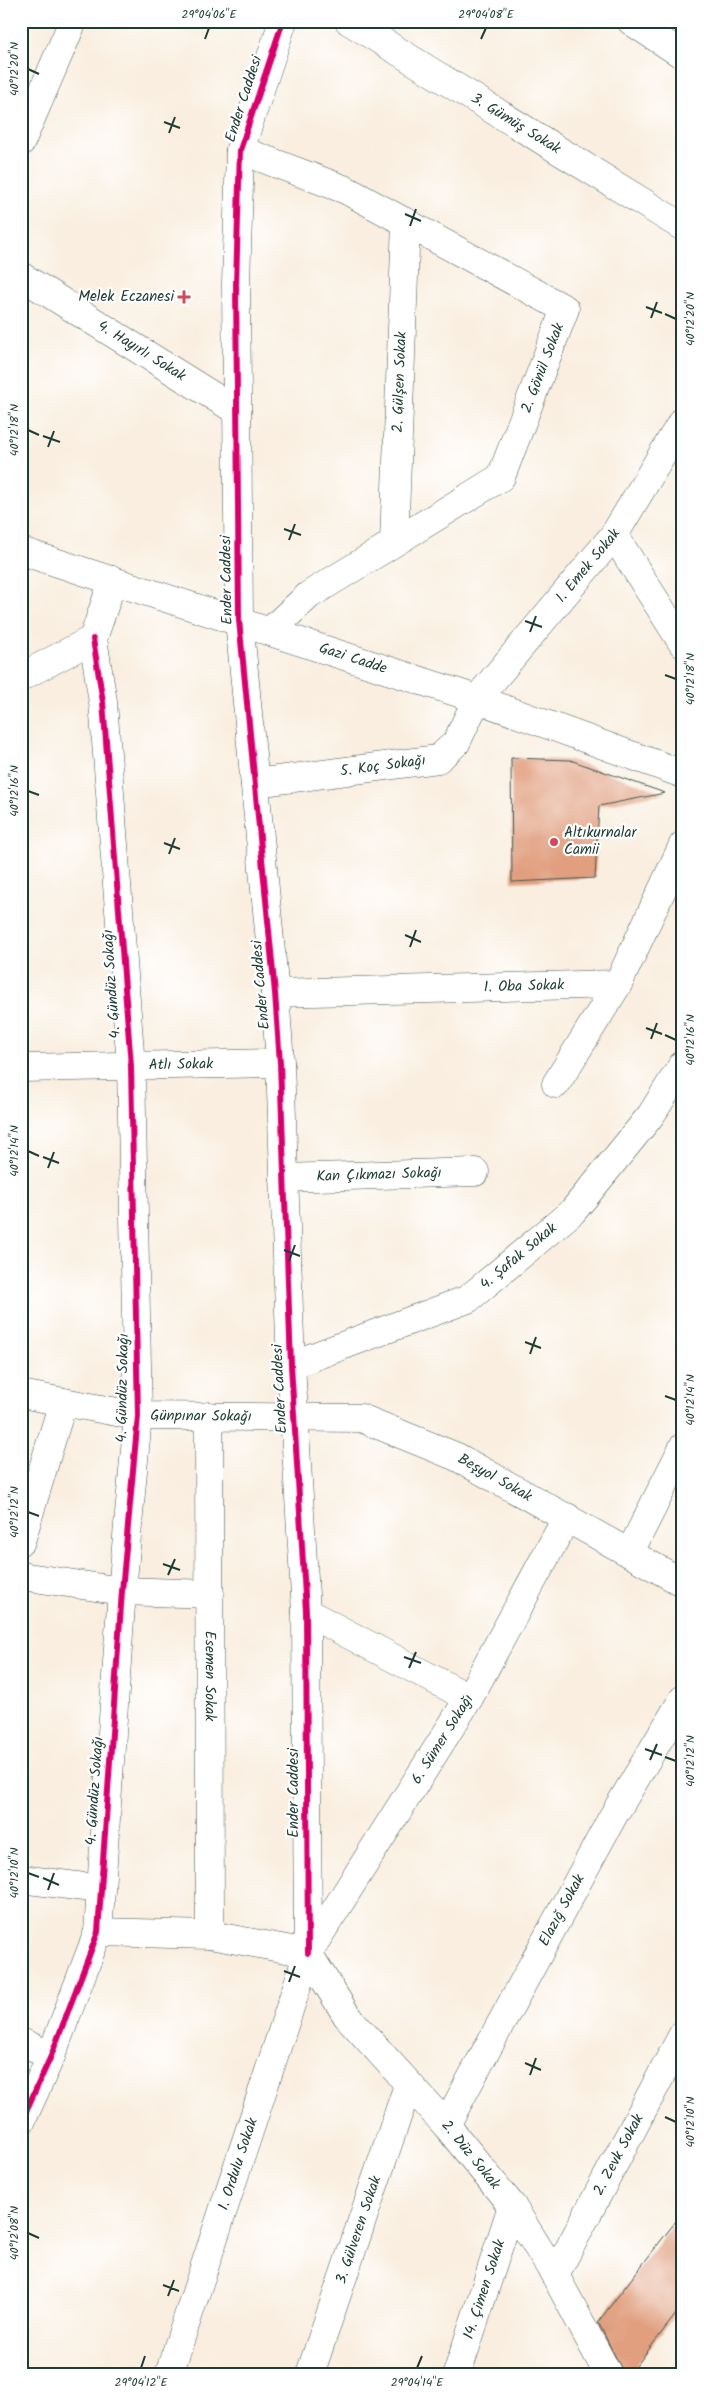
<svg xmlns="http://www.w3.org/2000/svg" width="704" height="2395" font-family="Kalam,sans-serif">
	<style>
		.building { fill: #e19f7f }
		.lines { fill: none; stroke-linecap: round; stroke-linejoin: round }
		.minor-casing { stroke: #40584e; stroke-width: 29 }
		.major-casing { stroke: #40584e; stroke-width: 29 }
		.minor { stroke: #fff; stroke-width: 28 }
		.major { stroke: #fff; stroke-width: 28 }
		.cycleway-casing { stroke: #fff; stroke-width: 9 }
		.cycleway { stroke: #d6006c; stroke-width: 6 }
		.ticks { fill: none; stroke: #1f3d34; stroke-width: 2 }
		.poi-dot { fill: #d1495b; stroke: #fff; stroke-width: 2 }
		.labels { text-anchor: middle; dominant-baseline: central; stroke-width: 4.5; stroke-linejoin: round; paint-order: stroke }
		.street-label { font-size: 15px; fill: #1f3d34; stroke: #fff }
		.poi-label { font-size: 15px; fill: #1f3d34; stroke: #fff; text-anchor: end }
		.neatline { fill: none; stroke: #1f3d34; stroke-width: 2 }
		.ticks-label { font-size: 12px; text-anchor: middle; fill: #1f3d34 }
	</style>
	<rect width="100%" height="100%" fill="#fff"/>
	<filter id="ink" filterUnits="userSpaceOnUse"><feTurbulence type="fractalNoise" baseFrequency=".02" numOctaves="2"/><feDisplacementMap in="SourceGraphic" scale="10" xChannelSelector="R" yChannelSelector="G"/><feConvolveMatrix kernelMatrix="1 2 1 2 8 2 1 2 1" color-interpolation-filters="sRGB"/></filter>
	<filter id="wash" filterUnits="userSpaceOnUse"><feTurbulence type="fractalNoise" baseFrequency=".0096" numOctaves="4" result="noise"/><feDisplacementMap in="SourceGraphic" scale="20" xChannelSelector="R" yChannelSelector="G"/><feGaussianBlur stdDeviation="1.12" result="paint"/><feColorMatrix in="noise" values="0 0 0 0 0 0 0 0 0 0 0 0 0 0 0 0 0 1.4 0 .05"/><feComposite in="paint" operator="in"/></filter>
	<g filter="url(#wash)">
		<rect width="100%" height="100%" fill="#f9eedf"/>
		<g id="blocks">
			<g class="building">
				<path d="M 511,758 L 570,760 L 665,793 L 599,806 L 595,878 L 512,882 Z"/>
				<path d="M 683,2212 L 683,2305 L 630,2374 L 624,2374 L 598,2322 Z"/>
			</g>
		</g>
	</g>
	<g filter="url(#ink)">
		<use href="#blocks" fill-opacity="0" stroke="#40584e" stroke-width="1"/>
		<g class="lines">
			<g class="minor-casing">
				<g id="minor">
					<path d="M 283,21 L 240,150 L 236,284 L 239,620 L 275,993 L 280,1063 L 291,1365 L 306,1612 L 308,1953"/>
					<path id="s1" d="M 349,21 L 683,227"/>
					<path d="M 631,21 L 683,55"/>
					<path d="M 21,142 L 73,21"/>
					<path d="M 240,150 L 346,190 L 565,309 L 501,477 L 309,595 L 270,631"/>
					<path id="s2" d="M 21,276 L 237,411"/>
					<path d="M 614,535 L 683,644"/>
					<path id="s3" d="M 394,542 L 406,222"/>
					<path d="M 21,677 L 93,639 L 113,580"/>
					<path id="s4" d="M 255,783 L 438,759 L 456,743 L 477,699 L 614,535 L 683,420"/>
					<path id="s5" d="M 275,993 L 618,984 L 683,845"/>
					<path id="s6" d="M 21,1068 L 280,1063"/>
					<path d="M 556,1084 L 618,984"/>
					<path id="s7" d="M 284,1178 L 475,1172"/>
					<path id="s8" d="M 291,1365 L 468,1299 L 573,1211 L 651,1115 L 683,1064"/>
					<path id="s9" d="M 21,1394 L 138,1416 L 361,1418 L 457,1457 L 683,1583"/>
					<path id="s10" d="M 209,1416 L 210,1935"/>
					<path d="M 21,1541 L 63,1402"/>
					<path d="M 630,1552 L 683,1447"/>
					<path d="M 21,1576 L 122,1591 L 210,1594"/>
					<path d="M 306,1612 L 469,1698"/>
					<path d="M 21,1879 L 100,1889"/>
					<path d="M 98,1932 L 210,1935 L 308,1953"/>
					<path id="s11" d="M 308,1953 L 347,2016 L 446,2125 L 512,2206 L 555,2275 L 608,2374"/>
					<path d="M 21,2042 L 51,2056"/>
					<path d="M 21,2122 L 51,2056 L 98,1932 L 122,1591 L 138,1416 L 131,1066 L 103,702 L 93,639"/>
					<path id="s12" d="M 446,2125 L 612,1818 L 683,1699"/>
					<path id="s13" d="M 555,2275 L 683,2034"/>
					<path id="s14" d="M 169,2374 L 308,1953 L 469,1698 L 567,1517"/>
					<path id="s15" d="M 310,2374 L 408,2085"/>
					<path id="s16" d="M 457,2374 L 512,2206"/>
				</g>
			</g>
			<g class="major-casing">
				<g id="major">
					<path id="s17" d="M 21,551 L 477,699 L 683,774"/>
				</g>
			</g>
			<use href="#minor" class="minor"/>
			<use href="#major" class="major"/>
			<g class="cycleway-casing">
				<g id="cycleway">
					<path d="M 283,21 L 240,150 L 236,284 L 239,620 L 275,993 L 280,1063 L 291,1365 L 306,1612 L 308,1953"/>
					<path d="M 21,2122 L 51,2056 L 98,1932 L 122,1591 L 138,1416 L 131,1066 L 103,702 L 93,639"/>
				</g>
			</g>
			<use href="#cycleway" class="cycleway"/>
		</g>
	</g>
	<path class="ticks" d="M 205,39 L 209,28M 481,39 L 486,28M 28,69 L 39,74M 164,122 L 180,128M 169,133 L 175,117M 405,214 L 421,221M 410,226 L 416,209M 646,307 L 662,313M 665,314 L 676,319M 651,318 L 657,302M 28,430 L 39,435M 43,436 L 60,442M 48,447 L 54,431M 284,529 L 301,535M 289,540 L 295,524M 525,621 L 542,627M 530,632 L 536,616M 665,675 L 676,679M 28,791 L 39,795M 164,843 L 180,849M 169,854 L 175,838M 405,935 L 421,942M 410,947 L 416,930M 646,1028 L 662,1034M 665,1035 L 676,1040M 651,1039 L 657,1023M 28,1151 L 39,1156M 43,1157 L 59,1163M 48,1168 L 54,1152M 284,1250 L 300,1256M 289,1261 L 295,1245M 525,1342 L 541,1348M 530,1354 L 536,1337M 665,1396 L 676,1400M 28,1512 L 39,1516M 163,1564 L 180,1570M 168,1575 L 175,1559M 404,1657 L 421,1663M 409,1668 L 416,1652M 645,1749 L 662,1755M 665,1757 L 676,1761M 650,1760 L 657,1744M 28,1873 L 39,1877M 43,1878 L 59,1885M 48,1890 L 54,1873M 284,1971 L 300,1977M 289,1982 L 295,1966M 525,2063 L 541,2070M 530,2075 L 536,2058M 665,2117 L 676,2122M 28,2233 L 39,2238M 163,2285 L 179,2291M 168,2296 L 174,2280M 141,2368 L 145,2356M 417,2368 L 422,2356"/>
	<g class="poi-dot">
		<path d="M181.5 289.5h5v5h5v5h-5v5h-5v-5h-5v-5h5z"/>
		<circle cx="554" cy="842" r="5"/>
	</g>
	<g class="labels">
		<g class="street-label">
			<text transform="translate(244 99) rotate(-72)">Ender Caddesi</text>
			<text stroke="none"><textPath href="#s1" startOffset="196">3. Gümüş Sokak</textPath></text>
			<text stroke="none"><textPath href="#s2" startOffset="142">4. Hayırlı Sokak</textPath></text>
			<text transform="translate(543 368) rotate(-69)">2. Gönül Sokak</text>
			<text stroke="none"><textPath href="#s3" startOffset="160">2. Gülşen Sokak</textPath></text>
			<text stroke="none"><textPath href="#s4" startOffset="431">1. Emek Sokak</textPath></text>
			<text transform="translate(227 580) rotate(-91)">Ender Caddesi</text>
			<text stroke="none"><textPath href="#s17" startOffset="349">Gazi Cadde</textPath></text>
			<text stroke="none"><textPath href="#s4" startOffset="129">5. Koç Sokağı</textPath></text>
			<text transform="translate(112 984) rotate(-94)">4. Gündüz Sokağı</text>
			<text transform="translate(261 985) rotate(-95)">Ender Caddesi</text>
			<text stroke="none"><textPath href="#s5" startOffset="249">1. Oba Sokak</textPath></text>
			<text stroke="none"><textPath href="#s6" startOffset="160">Atlı Sokak</textPath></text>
			<text stroke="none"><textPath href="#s7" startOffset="95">Kan Çıkmazı Sokağı</textPath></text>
			<text stroke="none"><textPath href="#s8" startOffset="255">4. Şafak Sokak</textPath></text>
			<text transform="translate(123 1388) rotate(-89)">4. Gündüz Sokağı</text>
			<text transform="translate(280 1389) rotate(-93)">Ender Caddesi</text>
			<text stroke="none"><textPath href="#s9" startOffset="182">Günpınar Sokağı</textPath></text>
			<text stroke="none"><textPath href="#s9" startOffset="489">Beşyol Sokak</textPath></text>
			<text stroke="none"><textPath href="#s10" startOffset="260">Esemen Sokak</textPath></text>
			<text stroke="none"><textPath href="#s14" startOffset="696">6. Sümer Sokağı</textPath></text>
			<text transform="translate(95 1791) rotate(-86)">4. Gündüz Sokağı</text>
			<text transform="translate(294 1793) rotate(-90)">Ender Caddesi</text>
			<text stroke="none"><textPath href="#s12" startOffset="244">Elazığ Sokak</textPath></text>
			<text stroke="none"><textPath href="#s11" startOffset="260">2. Düz Sokak</textPath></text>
			<text stroke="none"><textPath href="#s13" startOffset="136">2. Zevk Sokak</textPath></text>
			<text stroke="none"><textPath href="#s14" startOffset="221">1. Ordulu Sokak</textPath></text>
			<text stroke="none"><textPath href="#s15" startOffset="152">3. Gülveren Sokak</textPath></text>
			<text stroke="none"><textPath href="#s16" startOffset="89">14. Çimen Sokak</textPath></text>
		</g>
		<g class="poi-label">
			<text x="174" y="297">Melek Eczanesi</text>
			<text x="564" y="833" text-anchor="start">Altıkurnalar<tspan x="564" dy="17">Camii</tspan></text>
		</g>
	</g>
	<rect width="704" height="2395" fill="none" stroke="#fff" stroke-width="55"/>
	<rect x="28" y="28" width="648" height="2340" class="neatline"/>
	<g class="ticks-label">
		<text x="209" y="18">29°04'06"E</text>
		<text x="486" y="18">29°04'08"E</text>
		<text transform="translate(14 69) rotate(-90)" y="4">40°12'20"N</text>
		<text transform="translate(690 319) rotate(-90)" y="4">40°12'20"N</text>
		<text transform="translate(14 430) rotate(-90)" y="4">40°12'18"N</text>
		<text transform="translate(690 679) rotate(-90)" y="4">40°12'18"N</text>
		<text transform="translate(14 791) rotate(-90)" y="4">40°12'16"N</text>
		<text transform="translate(690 1040) rotate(-90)" y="4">40°12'16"N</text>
		<text transform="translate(14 1151) rotate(-90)" y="4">40°12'14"N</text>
		<text transform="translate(690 1400) rotate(-90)" y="4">40°12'14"N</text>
		<text transform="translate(14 1512) rotate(-90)" y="4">40°12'12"N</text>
		<text transform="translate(690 1761) rotate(-90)" y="4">40°12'12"N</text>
		<text transform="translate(14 1873) rotate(-90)" y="4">40°12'10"N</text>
		<text transform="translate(690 2122) rotate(-90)" y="4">40°12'10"N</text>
		<text transform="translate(14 2233) rotate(-90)" y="4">40°12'08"N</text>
		<text x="141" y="2386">29°04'12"E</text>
		<text x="417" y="2386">29°04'14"E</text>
	</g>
</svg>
